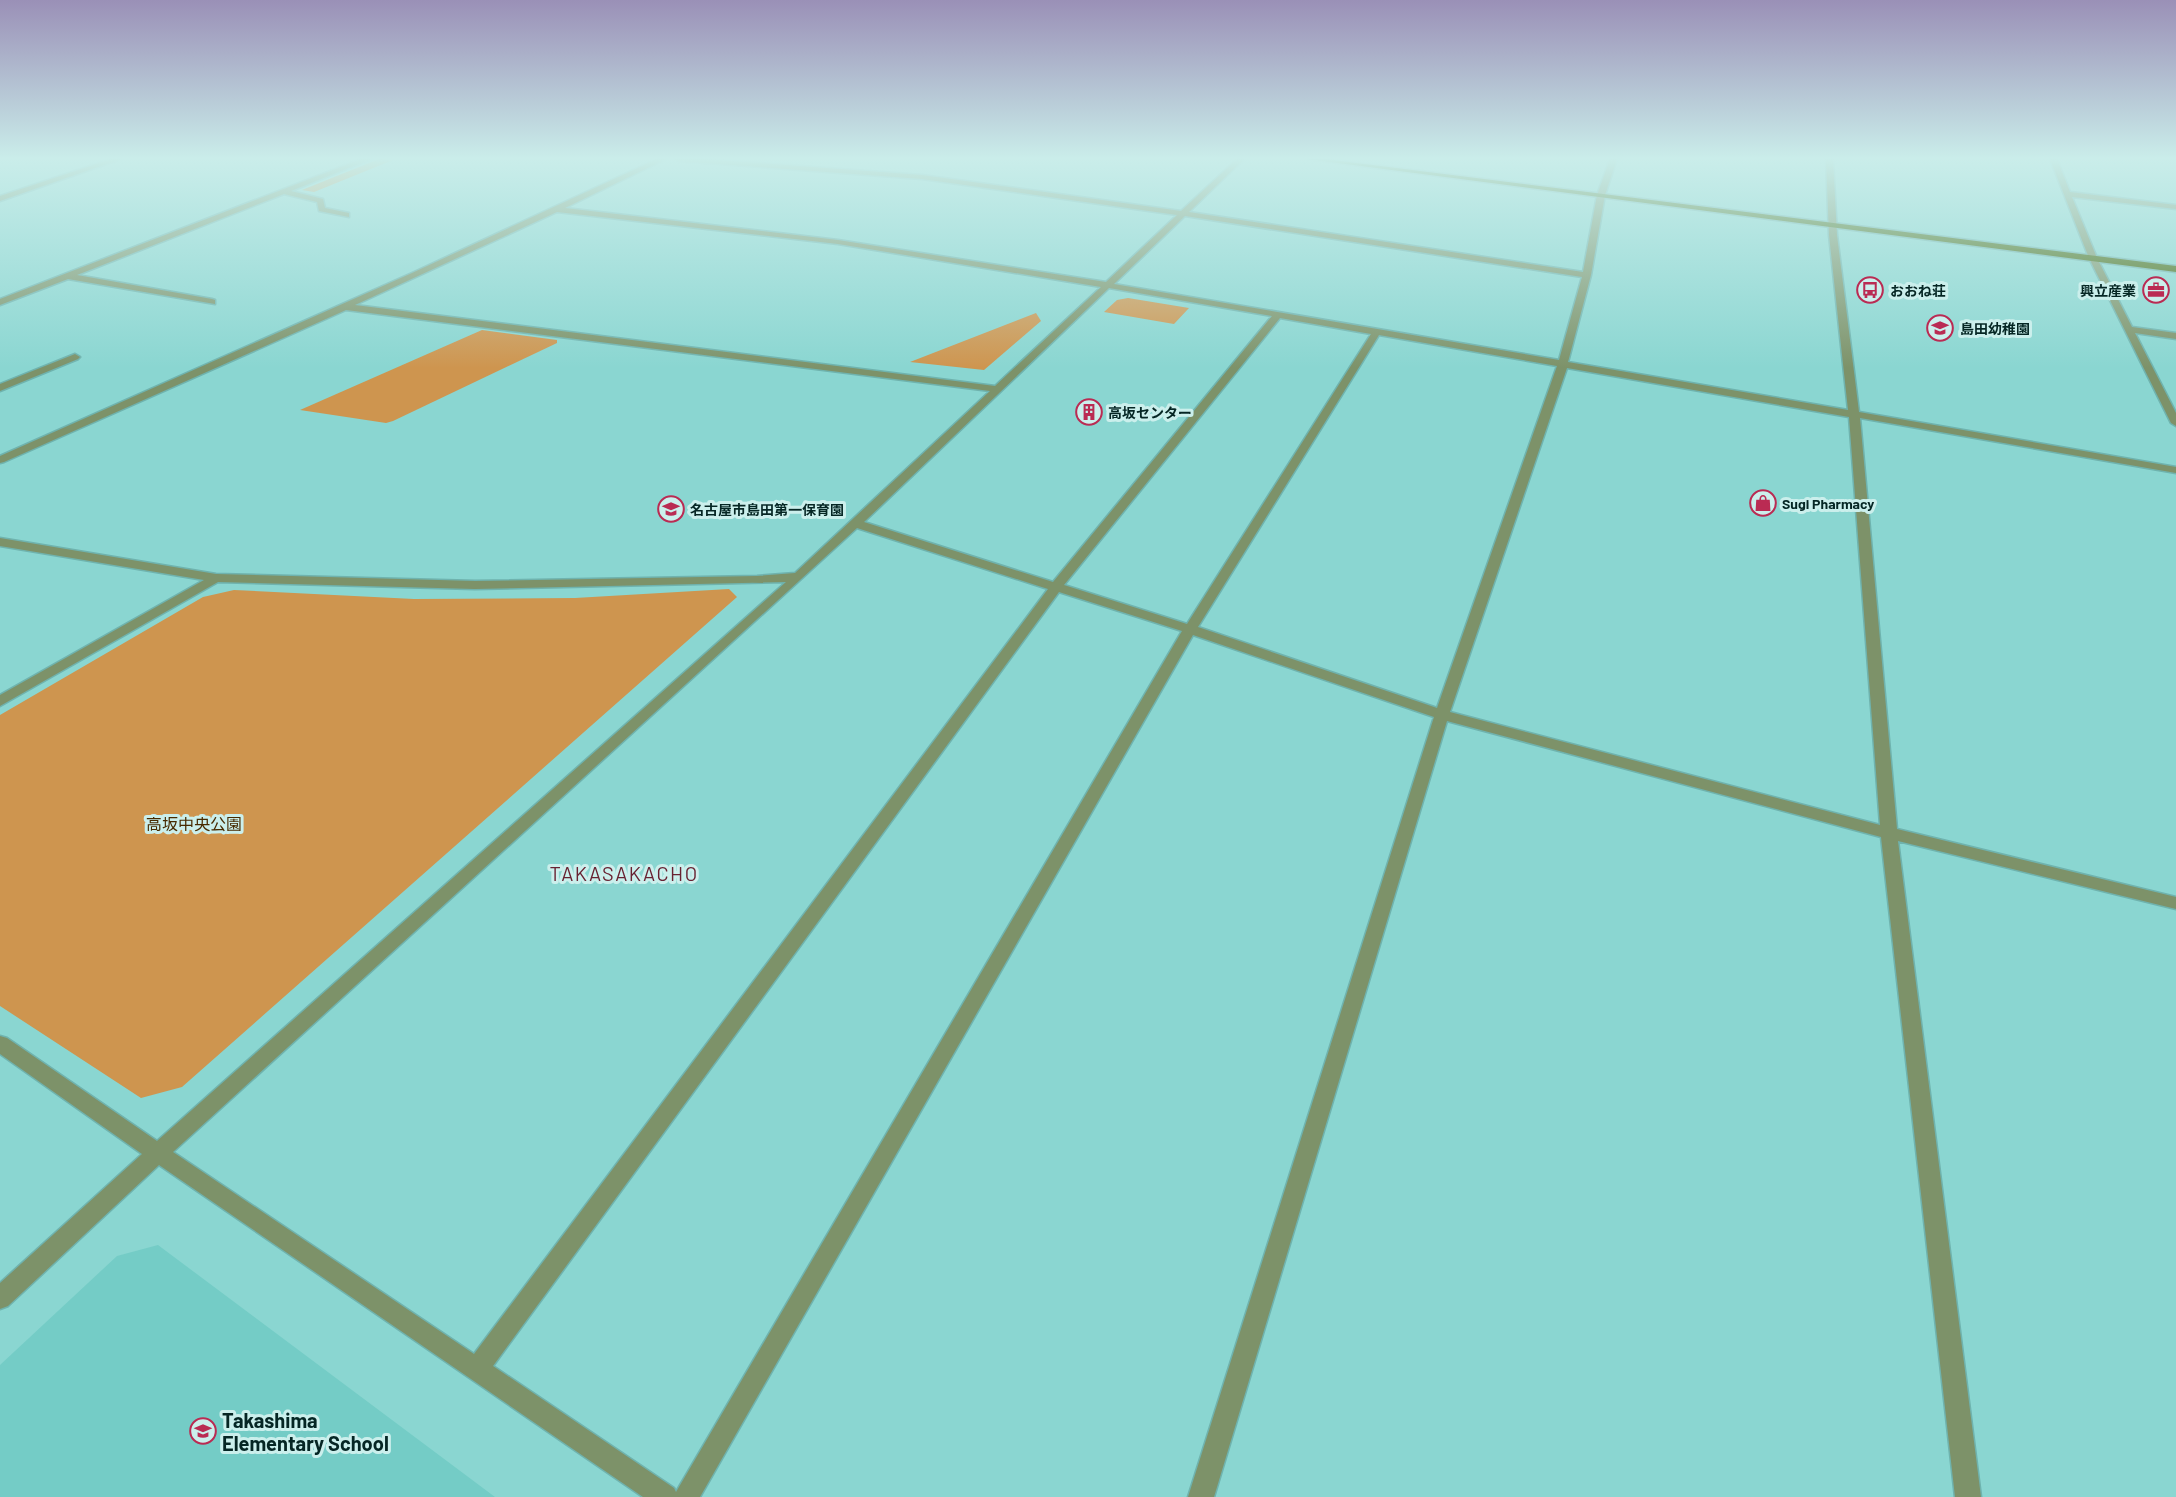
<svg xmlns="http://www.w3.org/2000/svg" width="2176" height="1497" font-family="Barlow,'Noto Sans JP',sans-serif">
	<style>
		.built { fill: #74ccc6 }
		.green { fill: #ce954f }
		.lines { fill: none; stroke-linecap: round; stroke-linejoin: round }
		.minor-casing { stroke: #6fb3ae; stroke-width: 3 }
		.major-casing { stroke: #6fb3ae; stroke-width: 3 }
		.minor { fill: #7d9269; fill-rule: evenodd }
		.major { fill: #416409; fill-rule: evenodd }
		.labels { text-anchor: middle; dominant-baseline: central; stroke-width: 6; stroke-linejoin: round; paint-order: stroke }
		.far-poi-label { font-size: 14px; font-weight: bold; fill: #052624; stroke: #cbefec; text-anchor: start }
		.park-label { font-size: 16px; fill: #472a00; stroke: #cbefec }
		.quarter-label { font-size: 20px; letter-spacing: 1.5px; fill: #682232; stroke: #cbefec }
		.near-poi-label { font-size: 20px; font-weight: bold; fill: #052624; stroke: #cbefec; text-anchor: start }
	</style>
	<rect width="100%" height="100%" fill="#8ad6d1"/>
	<path class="built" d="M 158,1245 L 495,1497 L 0,1497 L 0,1365 L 117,1256 Z"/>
	<g class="green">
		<path d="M 379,159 L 393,160 L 314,192 L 302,190 Z"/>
		<path d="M 1128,298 L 1189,308 L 1174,324 L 1104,312 L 1117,300 Z"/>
		<path d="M 1036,313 L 1041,321 L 984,370 L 910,362 Z"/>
		<path d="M 482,330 L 557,340 L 557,343 L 393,421 L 386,423 L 300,410 Z"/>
		<path d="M 729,589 L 737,597 L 182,1087 L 141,1098 L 0,1006 L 0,715 L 203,597 L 234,590 L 414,599 L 575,598 Z"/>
	</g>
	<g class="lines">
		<g class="minor-casing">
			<g id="minor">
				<path d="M 111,159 L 121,159 L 0,201 L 0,196 Z"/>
				<path d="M 361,159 L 371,159 L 291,191 L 323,199 L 325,208 L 349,213 L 349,217 L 319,211 L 317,202 L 284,194 L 77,275 L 212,299 L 215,300 L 215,304 L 68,279 L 0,305 L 0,299 Z"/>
				<path d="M 657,159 L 666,159 L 565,208 L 838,240 L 1106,282 L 1177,215 L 922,179 L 679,161 L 675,159 L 703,159 L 922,175 L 1181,211 L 1237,159 L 1244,159 L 1189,212 L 1583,272 L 1597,195 L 1610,159 L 1617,159 L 1605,195 L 1591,275 L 1568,362 L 1848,410 L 1829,235 L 1826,159 L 1833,159 L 1837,235 L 1859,412 L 2176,467 L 2176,473 L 1860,418 L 1897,829 L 2176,897 L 2176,909 L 1898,841 L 1981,1497 L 1955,1497 L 1881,837 L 1447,721 L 1214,1497 L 1188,1497 L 1434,717 L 1193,635 L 700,1497 L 643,1497 L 159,1165 L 8,1306 L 0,1309 L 0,1283 L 142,1154 L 0,1054 L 0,1036 L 7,1038 L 157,1141 L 786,582 L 475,589 L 218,582 L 0,706 L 0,695 L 204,580 L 0,546 L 0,538 L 216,574 L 475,581 L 757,576 L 795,573 L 990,391 L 346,310 L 4,462 L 0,463 L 0,456 L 412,273 ZM 557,212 L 838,244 L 1101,287 L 995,386 L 355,305 ZM 1185,216 L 1582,277 L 1559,360 L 1114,284 ZM 1109,288 L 1272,316 L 1053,582 L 864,522 ZM 1280,318 L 1371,334 L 1187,624 L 1064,585 ZM 1379,335 L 1557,366 L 1437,708 L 1198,627 ZM 1567,368 L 1849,417 L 1880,825 L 1450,712 ZM 857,528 L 1048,589 L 474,1354 L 173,1152 ZM 1059,592 L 1182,631 L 676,1492 L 674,1488 L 493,1366 Z"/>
				<path d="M 2050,159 L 2057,159 L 2070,192 L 2176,205 L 2176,209 L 2072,197 L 2097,258 L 2132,327 L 2176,333 L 2176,339 L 2135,333 L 2176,413 L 2176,426 L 2171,423 L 2089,258 Z"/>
				<path d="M 75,354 L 80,357 L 78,359 L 0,391 L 0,384 Z"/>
			</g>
		</g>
		<g class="major-casing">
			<path id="major" d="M 1307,159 L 1325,159 L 2176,266 L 2176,272 Z"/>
		</g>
		<use href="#minor" class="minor"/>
		<use href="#major" class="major"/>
	</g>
	<linearGradient id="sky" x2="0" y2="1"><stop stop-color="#9a90b7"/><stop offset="0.43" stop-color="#caedea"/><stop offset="1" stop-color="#caedea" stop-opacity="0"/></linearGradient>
	<rect width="2176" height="368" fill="url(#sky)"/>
	<defs>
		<g id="bus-ring" transform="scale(1.35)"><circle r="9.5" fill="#cbefec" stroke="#ba2b53" stroke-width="1.5"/><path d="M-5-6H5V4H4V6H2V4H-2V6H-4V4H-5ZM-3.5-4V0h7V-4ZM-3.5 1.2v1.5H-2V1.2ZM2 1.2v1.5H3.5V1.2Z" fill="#ba2b53"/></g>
		<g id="office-ring" transform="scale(1.35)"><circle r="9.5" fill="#cbefec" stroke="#ba2b53" stroke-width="1.5"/><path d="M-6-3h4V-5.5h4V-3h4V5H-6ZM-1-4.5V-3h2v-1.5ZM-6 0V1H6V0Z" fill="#ba2b53"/></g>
		<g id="school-ring" transform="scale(1.35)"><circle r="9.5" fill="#cbefec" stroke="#ba2b53" stroke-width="1.5"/><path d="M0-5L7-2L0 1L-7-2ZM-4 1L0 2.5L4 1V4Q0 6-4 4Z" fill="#ba2b53"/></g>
		<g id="building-ring" transform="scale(1.35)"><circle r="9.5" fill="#cbefec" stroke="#ba2b53" stroke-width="1.5"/><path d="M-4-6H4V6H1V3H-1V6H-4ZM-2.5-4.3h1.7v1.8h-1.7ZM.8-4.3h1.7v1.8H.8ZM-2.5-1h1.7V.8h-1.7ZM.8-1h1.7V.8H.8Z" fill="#ba2b53"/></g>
		<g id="shop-ring" transform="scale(1.35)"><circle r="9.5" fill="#cbefec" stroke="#ba2b53" stroke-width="1.5"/><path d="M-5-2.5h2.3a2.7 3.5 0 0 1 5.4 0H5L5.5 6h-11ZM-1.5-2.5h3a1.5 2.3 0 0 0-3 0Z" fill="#ba2b53"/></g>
	</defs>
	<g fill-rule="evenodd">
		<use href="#bus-ring" x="1870" y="290"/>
		<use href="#office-ring" x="2156" y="290"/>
		<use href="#school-ring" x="1940" y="328"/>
		<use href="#building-ring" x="1089" y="412"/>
		<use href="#shop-ring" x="1763" y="503"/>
		<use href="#school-ring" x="671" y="509"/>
		<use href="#school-ring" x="203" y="1431"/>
	</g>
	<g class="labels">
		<g class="far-poi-label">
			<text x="1890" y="290">おおね荘</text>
			<text x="2136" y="290" text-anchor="end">興立産業</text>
			<text x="1960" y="328">島田幼稚園</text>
			<text x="1108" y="412">高坂センター</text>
			<text x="1782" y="503">Sugi Pharmacy</text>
			<text x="690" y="509">名古屋市島田第一保育園</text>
		</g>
		<g class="park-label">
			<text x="194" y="823">高坂中央公園</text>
		</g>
		<g class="quarter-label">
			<text x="624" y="873">TAKASAKACHO</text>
		</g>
		<g class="near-poi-label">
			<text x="222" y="1420">Takashima<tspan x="222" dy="23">Elementary School</tspan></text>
		</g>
	</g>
</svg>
